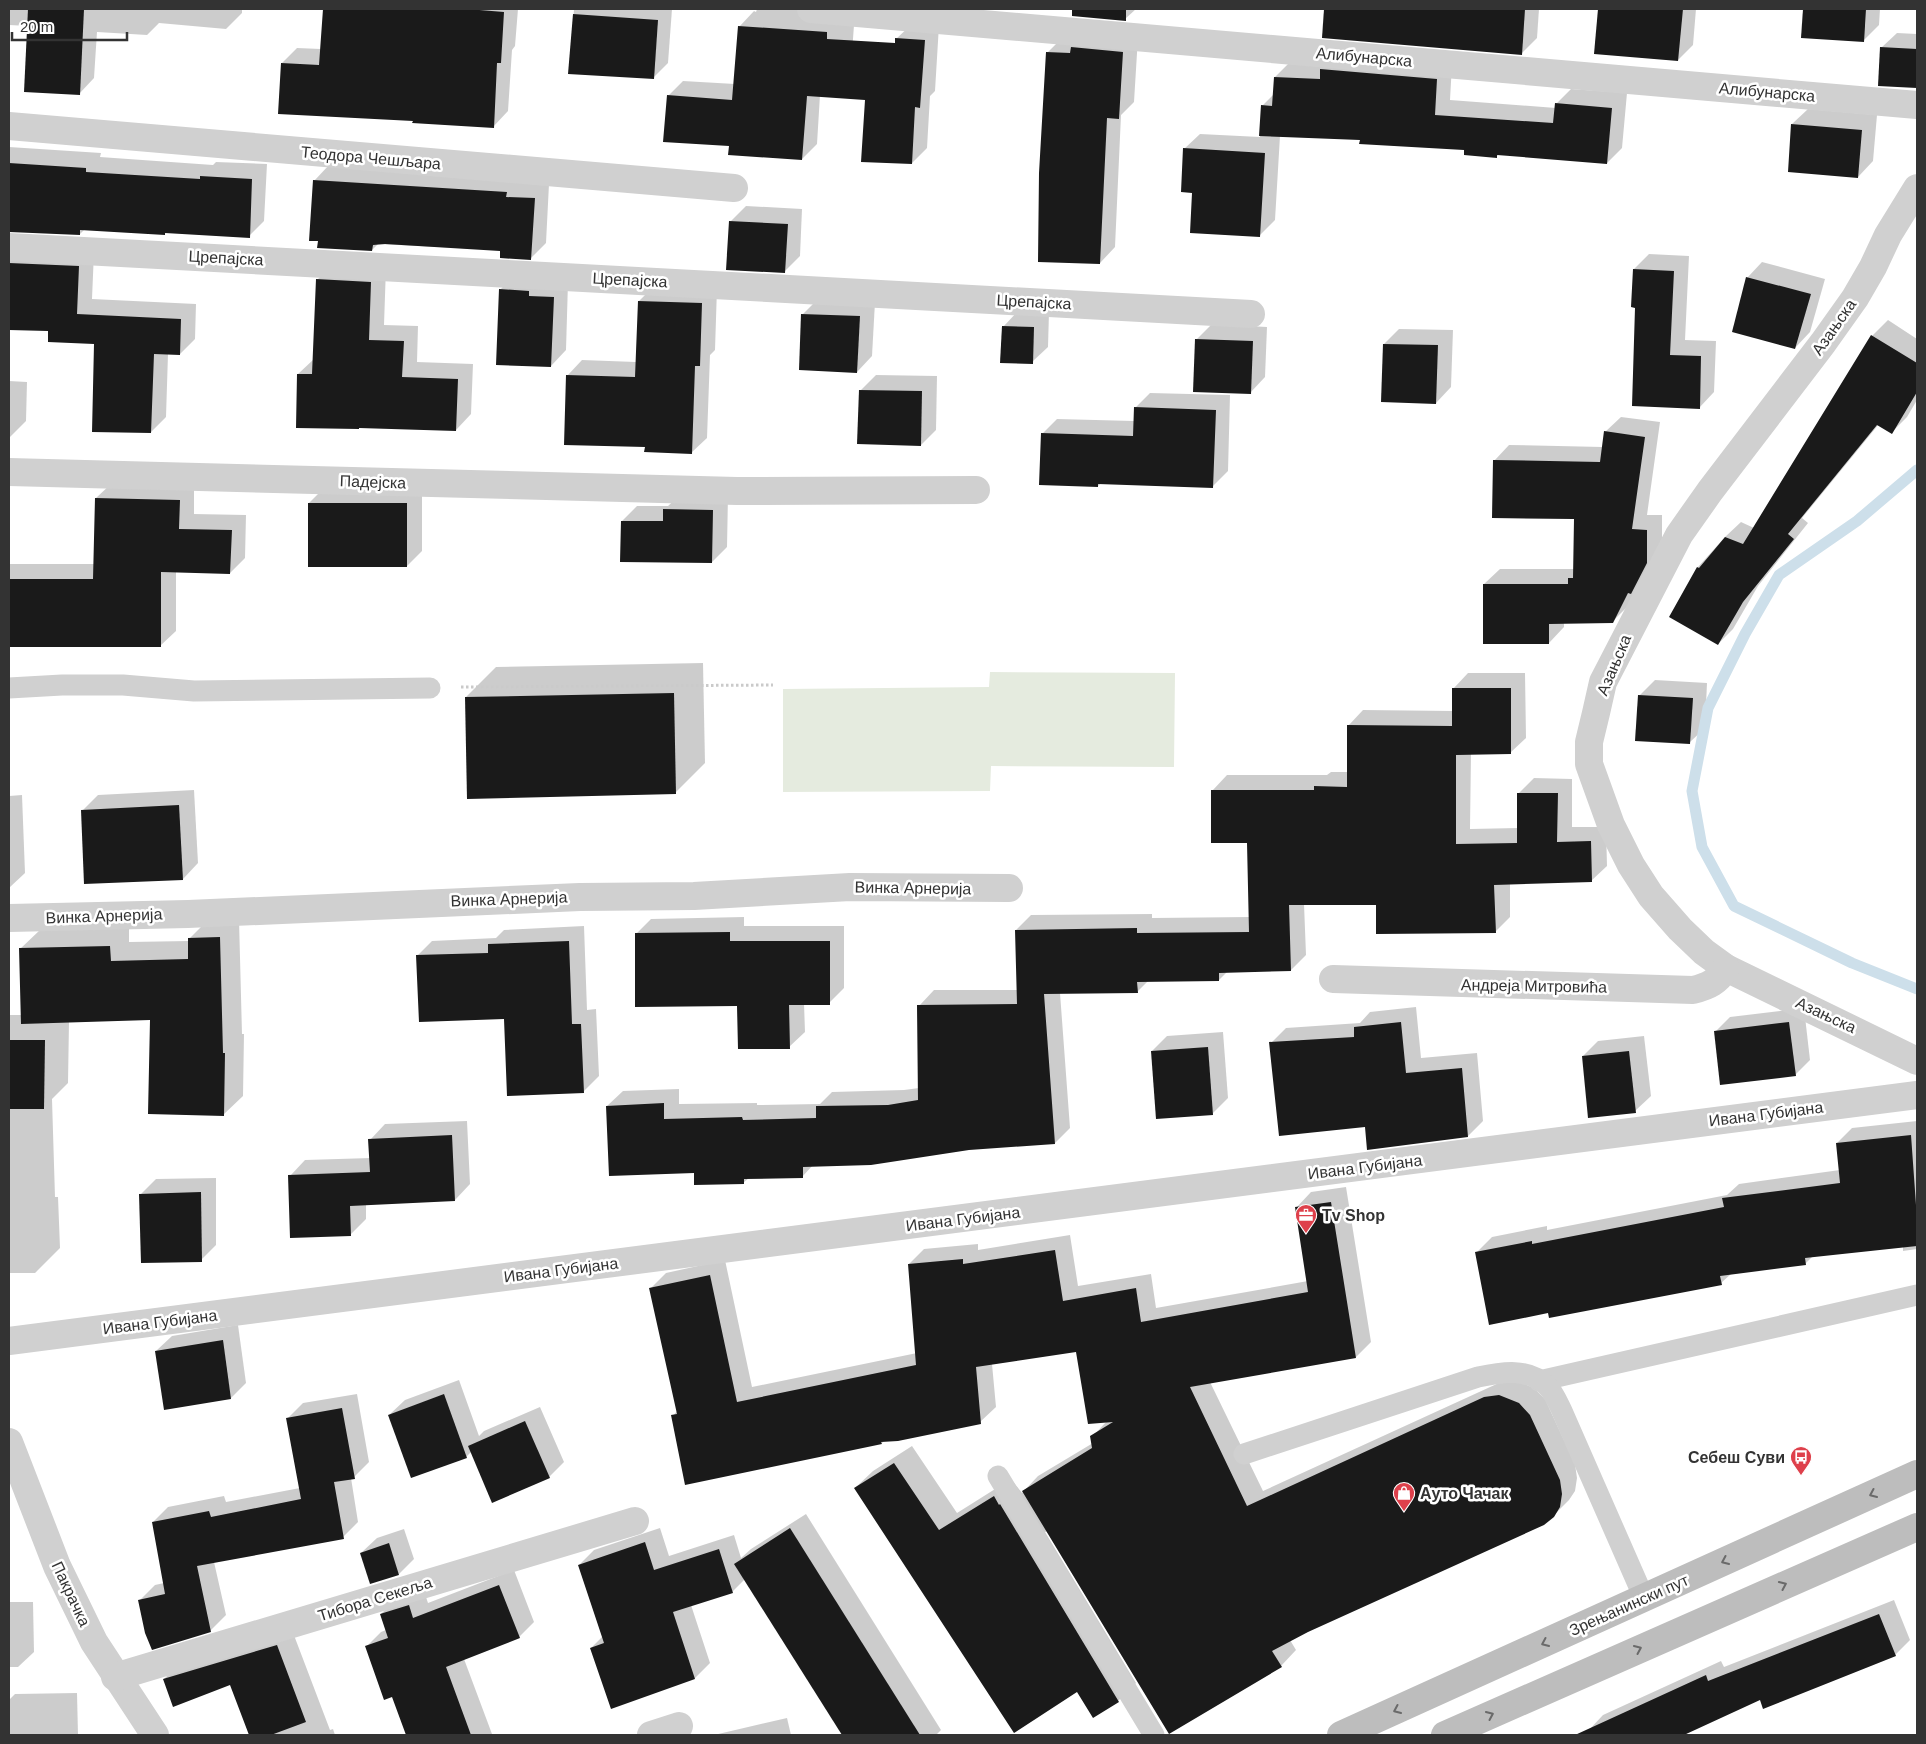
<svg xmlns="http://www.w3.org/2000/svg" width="1926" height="1744" font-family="Arial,sans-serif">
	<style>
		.green { fill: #e5ebdf }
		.shadow { fill: #0003 }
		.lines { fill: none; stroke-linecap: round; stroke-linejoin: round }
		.stream { stroke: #cddfea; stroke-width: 11 }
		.building { fill: #1a1a1a }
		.path { stroke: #cacaca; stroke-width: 3; stroke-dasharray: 2.5 2.5; stroke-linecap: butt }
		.lane { stroke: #d0d0d0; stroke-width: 21 }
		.street { stroke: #d0d0d0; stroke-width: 28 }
		.secondary { stroke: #bdbdbd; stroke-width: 28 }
		.oneway { stroke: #6a6a6a }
		.labels { text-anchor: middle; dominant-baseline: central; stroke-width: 5; stroke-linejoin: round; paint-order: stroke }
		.street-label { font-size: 16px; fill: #333; stroke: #fff }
		.poi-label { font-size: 16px; font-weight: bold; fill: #333; stroke: #fff; text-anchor: start }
	</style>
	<rect width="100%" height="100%" fill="#fff"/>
	<path class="green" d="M 990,672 L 1175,673 L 1174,767 L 991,766 L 990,791 L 783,792 L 783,689 L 989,687 Z"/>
	<g class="shadow">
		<path d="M 9,9 L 242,9 L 242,13 L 226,29 L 159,23 L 147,35 L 97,32 L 94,78 L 79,94 L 28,26 L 9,25 Z"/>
		<path d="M 324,9 L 518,9 L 515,46 L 512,50 L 508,111 L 493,127 L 414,120 L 282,63 L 297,48 L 321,49 Z"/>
		<path d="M 574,9 L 672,9 L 668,63 L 653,78 L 570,73 Z"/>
		<path d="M 757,9 L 825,9 L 854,25 L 850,81 L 820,95 L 817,144 L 802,159 L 731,145 L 668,96 L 683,81 L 735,84 L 739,27 L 754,11 L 756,12 Z"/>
		<path d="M 1081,9 L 1136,9 L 1125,19 L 1081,15 Z"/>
		<path d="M 1326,9 L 1539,9 L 1537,38 L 1521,54 L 1324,37 Z"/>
		<path d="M 1600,9 L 1696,9 L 1693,45 L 1678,60 L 1596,53 Z"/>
		<path d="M 1804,9 L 1880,9 L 1879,25 L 1864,40 L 1802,37 Z"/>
		<path d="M 912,24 L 939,25 L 935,91 L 930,96 L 927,148 L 912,163 L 896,39 Z"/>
		<path d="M 1897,33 L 1917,34 L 1917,87 L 1879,84 L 1881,48 Z"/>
		<path d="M 1063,37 L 1138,37 L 1134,102 L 1121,115 L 1115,247 L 1100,263 L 1040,173 L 1048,52 Z"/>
		<path d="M 1290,62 L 1452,64 L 1450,100 L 1556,108 L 1556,104 L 1571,89 L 1627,93 L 1622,148 L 1607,163 L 1499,154 L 1496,157 L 1465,149 L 1361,139 L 1280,136 L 1275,220 L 1260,235 L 1193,192 L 1184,149 L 1200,134 L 1260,137 L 1262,106 L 1274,94 L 1275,77 Z"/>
		<path d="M 1808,109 L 1877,115 L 1873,161 L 1858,177 L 1792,124 Z"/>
		<path d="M 9,147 L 101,153 L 100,157 L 213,165 L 216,162 L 267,164 L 264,221 L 249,236 L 166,232 L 165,234 L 85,229 L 80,234 L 9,230 Z"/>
		<path d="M 329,165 L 549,184 L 546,243 L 531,258 L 501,250 L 378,244 L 372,250 L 314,181 Z"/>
		<path d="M 746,206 L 802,209 L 800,256 L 785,271 L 730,222 Z"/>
		<path d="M 9,246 L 94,252 L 92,299 L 196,304 L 195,339 L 180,354 L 168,354 L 166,417 L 151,432 L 95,343 L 49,330 L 9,329 Z"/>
		<path d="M 1649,254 L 1689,256 L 1685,340 L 1716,341 L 1714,392 L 1699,408 L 1636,306 L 1634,269 Z"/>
		<path d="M 1762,262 L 1825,279 L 1810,332 L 1795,348 L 1747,278 Z"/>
		<path d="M 333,264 L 386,267 L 384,325 L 418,326 L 417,362 L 473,364 L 471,414 L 456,430 L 360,426 L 298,374 L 314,359 L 317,280 Z"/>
		<path d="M 515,274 L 568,282 L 566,350 L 551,366 L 500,290 Z"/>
		<path d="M 654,286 L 717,288 L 715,350 L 710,355 L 707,438 L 691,453 L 646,446 L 567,376 L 582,360 L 636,362 L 639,301 Z"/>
		<path d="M 818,299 L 875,302 L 872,356 L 857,372 L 803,314 Z"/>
		<path d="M 1018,311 L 1049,312 L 1048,347 L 1032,362 L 1003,327 Z"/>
		<path d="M 1888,320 L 1917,339 L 1917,400 L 1907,417 L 1892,432 L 1879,424 L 1802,518 L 1808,523 L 1758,586 L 1733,629 L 1718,644 L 1671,616 L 1698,567 L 1725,537 L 1741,522 L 1754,528 L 1872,336 Z"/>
		<path d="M 1212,324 L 1267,327 L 1265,377 L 1250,393 L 1196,340 Z"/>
		<path d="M 1399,329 L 1453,330 L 1451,387 L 1436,403 L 1384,344 Z"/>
		<path d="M 876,375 L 937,376 L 936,430 L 921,445 L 861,390 Z"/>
		<path d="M 9,381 L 27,382 L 26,421 L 10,437 L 9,436 Z"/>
		<path d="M 1150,393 L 1230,395 L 1228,471 L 1212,487 L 1101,483 L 1098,486 L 1042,434 L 1057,419 L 1134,421 L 1135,408 Z"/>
		<path d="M 1621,417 L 1660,422 L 1647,515 L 1662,515 L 1662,547 L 1628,606 L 1613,621 L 1564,623 L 1564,627 L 1549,643 L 1484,584 L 1500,569 L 1574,569 L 1575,518 L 1494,461 L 1509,445 L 1603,447 L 1605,432 Z"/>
		<path d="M 112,483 L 194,485 L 194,514 L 246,515 L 245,558 L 230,573 L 176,571 L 176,631 L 160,646 L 9,646 L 9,564 L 94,564 L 96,498 Z"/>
		<path d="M 324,488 L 422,488 L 422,551 L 407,566 L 309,503 Z"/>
		<path d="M 680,495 L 728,495 L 727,547 L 712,562 L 622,521 L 637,506 L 668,506 Z"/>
		<path d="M 703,663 L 705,763 L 675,793 L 466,697 L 496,667 Z"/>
		<path d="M 1468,673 L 1525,673 L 1526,738 L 1510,753 L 1471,753 L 1470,829 L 1518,828 L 1518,794 L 1534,778 L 1572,779 L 1572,827 L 1606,827 L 1607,866 L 1591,881 L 1510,883 L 1510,917 L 1495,932 L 1377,904 L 1304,904 L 1306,955 L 1291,970 L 1227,972 L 1219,980 L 1148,981 L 1137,992 L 1060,993 L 1070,1128 L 1055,1143 L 969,1149 L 813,1165 L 802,1177 L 749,1178 L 743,1183 L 695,1171 L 607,1106 L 623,1091 L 679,1089 L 679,1104 L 757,1103 L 757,1105 L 820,1104 L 832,1092 L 904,1090 L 919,1088 L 919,1006 L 934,990 L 1018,990 L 1016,930 L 1031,915 L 1152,914 L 1152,918 L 1250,917 L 1248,842 L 1212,791 L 1227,775 L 1327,775 L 1331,772 L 1348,772 L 1348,726 L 1363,710 L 1453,711 L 1453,689 Z"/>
		<path d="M 1655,680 L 1707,683 L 1705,728 L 1689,743 L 1639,696 Z"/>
		<path d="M 194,790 L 198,863 L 183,879 L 83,810 L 98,795 Z"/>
		<path d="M 22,795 L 25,873 L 9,888 L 9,796 Z"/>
		<path d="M 744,917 L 744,926 L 844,926 L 844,988 L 829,1003 L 804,1003 L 805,1032 L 789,1047 L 738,1005 L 636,934 L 651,919 Z"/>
		<path d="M 239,919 L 242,1034 L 244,1034 L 243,1096 L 223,1115 L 151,1019 L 69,1022 L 68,1083 L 52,1099 L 55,1197 L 58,1197 L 60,1248 L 35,1273 L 9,1273 L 9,1015 L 22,1015 L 20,949 L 40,930 L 129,927 L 129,942 L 189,941 L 189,939 L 208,920 Z"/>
		<path d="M 584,926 L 587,1010 L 596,1009 L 599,1076 L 583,1092 L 505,1017 L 417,956 L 432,941 L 496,938 L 504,930 Z"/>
		<path d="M 1416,1007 L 1421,1058 L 1477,1053 L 1483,1121 L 1468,1136 L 1366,1125 L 1271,1043 L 1286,1028 L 1360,1023 L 1370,1012 Z"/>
		<path d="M 1804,1008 L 1810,1060 L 1795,1075 L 1715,1032 L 1730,1017 Z"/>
		<path d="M 1223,1032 L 1228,1098 L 1212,1114 L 1152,1051 L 1167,1036 Z"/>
		<path d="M 1644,1036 L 1651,1096 L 1635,1111 L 1583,1056 L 1598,1041 Z"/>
		<path d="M 467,1121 L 470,1184 L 455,1200 L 366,1204 L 366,1219 L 351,1234 L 290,1176 L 305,1160 L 371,1158 L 370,1140 L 385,1124 Z"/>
		<path d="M 1917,1121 L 1917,1249 L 1903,1251 L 1903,1247 L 1813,1256 L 1805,1264 L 1731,1274 L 1721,1283 L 1549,1311 L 1477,1252 L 1492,1237 L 1547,1226 L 1547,1230 L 1727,1195 L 1739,1184 L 1840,1170 L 1837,1143 L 1852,1128 Z"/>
		<path d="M 216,1178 L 216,1245 L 201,1260 L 141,1194 L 156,1179 Z"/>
		<path d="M 1346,1187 L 1371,1342 L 1356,1357 L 1210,1382 L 1263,1491 L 1501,1382 L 1515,1380 L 1534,1388 L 1545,1399 L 1575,1464 L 1577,1478 L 1575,1491 L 1569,1500 L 1553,1516 L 1290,1640 L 1296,1650 L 1281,1666 L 1048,1531 L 1045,1532 L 1136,1683 L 1118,1701 L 1094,1716 L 1077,1690 L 855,1488 L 873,1471 L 912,1446 L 957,1513 L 1011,1479 L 1022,1493 L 1038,1476 L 1093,1443 L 1092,1437 L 1107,1421 L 1077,1350 L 992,1364 L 996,1407 L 980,1422 L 884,1441 L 882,1443 L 686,1483 L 673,1416 L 677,1411 L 650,1289 L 666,1273 L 725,1260 L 752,1387 L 917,1353 L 909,1264 L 924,1249 L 978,1244 L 978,1250 L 1070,1235 L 1078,1286 L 1151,1274 L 1156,1308 L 1308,1281 L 1296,1208 L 1311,1192 Z"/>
		<path d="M 238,1325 L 246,1383 L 231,1398 L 156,1351 L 172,1336 Z"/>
		<path d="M 459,1380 L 479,1436 L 484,1431 L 540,1407 L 564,1462 L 549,1477 L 471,1452 L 466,1457 L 389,1415 L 405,1400 Z"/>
		<path d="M 357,1394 L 369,1462 L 354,1477 L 351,1478 L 358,1522 L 343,1537 L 214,1562 L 226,1615 L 210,1631 L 139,1601 L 155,1585 L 164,1583 L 153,1522 L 168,1507 L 224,1496 L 226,1502 L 300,1488 L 287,1419 L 303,1403 Z"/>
		<path d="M 806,1514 L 941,1730 L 936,1735 L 843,1735 L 745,1579 L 732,1592 L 691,1605 L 710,1663 L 695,1678 L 612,1707 L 591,1648 L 603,1636 L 579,1565 L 594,1550 L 660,1528 L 669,1556 L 734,1535 L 741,1558 L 751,1549 Z"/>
		<path d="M 404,1529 L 414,1559 L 399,1574 L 361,1553 L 377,1538 Z"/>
		<path d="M 514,1570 L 534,1622 L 519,1637 L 464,1659 L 492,1734 L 490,1735 L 407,1735 L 393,1696 L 366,1647 L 381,1632 L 386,1630 L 381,1614 L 396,1599 L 424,1591 L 428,1603 Z"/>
		<path d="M 1894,1600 L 1910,1640 L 1895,1655 L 1760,1699 L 1681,1735 L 1590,1735 L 1588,1731 L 1603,1715 L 1721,1661 L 1724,1667 Z"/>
		<path d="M 9,1602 L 33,1602 L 34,1652 L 18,1667 L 9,1667 Z"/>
		<path d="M 292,1630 L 330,1730 L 333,1729 L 335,1735 L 251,1735 L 231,1683 L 164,1679 L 179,1664 Z"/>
		<path d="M 77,1693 L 78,1735 L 9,1735 L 9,1700 L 15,1694 Z"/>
		<path d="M 787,1718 L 791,1735 L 714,1735 Z"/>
	</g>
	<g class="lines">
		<path class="stream" d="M 1917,470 L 1857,521 L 1779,575 L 1745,634 L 1708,708 L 1692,791 L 1702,847 L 1734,906 L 1852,963 L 1917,989"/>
	</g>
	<g class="building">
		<path d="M 28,9 L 84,9 L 80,95 L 24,92 Z"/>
		<path d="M 323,9 L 467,9 L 504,12 L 501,63 L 497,63 L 494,128 L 412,123 L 413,121 L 278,114 L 281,63 L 319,65 Z"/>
		<path d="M 1072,9 L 1126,9 L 1126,21 L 1072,16 Z"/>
		<path d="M 1324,9 L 1525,9 L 1522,55 L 1322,38 Z"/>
		<path d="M 1598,9 L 1683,9 L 1678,61 L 1594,54 Z"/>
		<path d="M 1803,9 L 1866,9 L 1864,42 L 1801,38 Z"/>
		<path d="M 573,14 L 658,20 L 654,79 L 568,74 Z"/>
		<path d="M 738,26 L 827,32 L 827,39 L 895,43 L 895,38 L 925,40 L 920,108 L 915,107 L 912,164 L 861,162 L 865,100 L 807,96 L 802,160 L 728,155 L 729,146 L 663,142 L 667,95 L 732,100 Z"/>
		<path d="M 1071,47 L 1123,52 L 1119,119 L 1107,118 L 1100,264 L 1038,262 L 1039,173 L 1046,52 L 1070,53 Z"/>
		<path d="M 1880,47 L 1917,49 L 1917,88 L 1878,86 Z"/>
		<path d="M 1320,69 L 1437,79 L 1435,115 L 1553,123 L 1555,103 L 1612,108 L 1607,164 L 1497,155 L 1497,158 L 1464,155 L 1464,150 L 1359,144 L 1360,140 L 1259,136 L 1261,105 L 1272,106 L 1274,77 L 1320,79 Z"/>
		<path d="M 1791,124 L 1862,130 L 1858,178 L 1788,172 Z"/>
		<path d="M 1183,148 L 1265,153 L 1260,237 L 1190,233 L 1192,193 L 1181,192 Z"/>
		<path d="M 9,163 L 86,168 L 86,172 L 200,179 L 200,176 L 252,179 L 250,238 L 165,233 L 165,235 L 80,230 L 80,235 L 9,232 Z"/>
		<path d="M 313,180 L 507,192 L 506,197 L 535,198 L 531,260 L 500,258 L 500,251 L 385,244 L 373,245 L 372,251 L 317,248 L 318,241 L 309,241 Z"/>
		<path d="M 729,221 L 788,224 L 785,273 L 726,270 Z"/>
		<path d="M 9,263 L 79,266 L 77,314 L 181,319 L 180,355 L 154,354 L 151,433 L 92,432 L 94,344 L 48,342 L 48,331 L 9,330 Z"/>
		<path d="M 1633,269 L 1674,271 L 1670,355 L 1701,356 L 1700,409 L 1632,406 L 1635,308 L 1631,307 Z"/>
		<path d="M 1746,277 L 1811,294 L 1795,349 L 1732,332 Z"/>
		<path d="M 316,279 L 371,282 L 369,340 L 404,341 L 402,377 L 458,379 L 456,431 L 359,428 L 359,429 L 296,428 L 297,374 L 312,374 Z"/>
		<path d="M 499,289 L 529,291 L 529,296 L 554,297 L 551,367 L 496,365 Z"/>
		<path d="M 638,301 L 702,303 L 700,366 L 695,366 L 692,454 L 644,452 L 645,447 L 564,445 L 566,375 L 635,377 Z"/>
		<path d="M 801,314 L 860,316 L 857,373 L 799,370 Z"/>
		<path d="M 1002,326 L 1034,327 L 1033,364 L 1000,363 Z"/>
		<path d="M 1871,335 L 1917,363 L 1917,392 L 1892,434 L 1877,425 L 1788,534 L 1794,539 L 1743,602 L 1718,645 L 1669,617 L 1697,567 L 1699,568 L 1725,537 L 1743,544 Z"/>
		<path d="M 1195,339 L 1253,341 L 1251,394 L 1193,392 Z"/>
		<path d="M 1383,344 L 1438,345 L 1436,404 L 1381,402 Z"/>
		<path d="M 859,390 L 922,391 L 921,446 L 857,444 Z"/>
		<path d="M 1134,407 L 1216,410 L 1213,488 L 1098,484 L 1098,487 L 1039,485 L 1041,433 L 1133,436 Z"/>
		<path d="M 1604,431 L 1645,437 L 1632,529 L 1647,530 L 1647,563 L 1631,594 L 1628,593 L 1613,623 L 1549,624 L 1549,644 L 1483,644 L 1483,584 L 1568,584 L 1568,578 L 1573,578 L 1574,519 L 1492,518 L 1493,460 L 1600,462 Z"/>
		<path d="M 95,498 L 180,500 L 179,529 L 232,530 L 230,574 L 161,572 L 161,647 L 9,647 L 9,579 L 93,579 Z"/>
		<rect x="308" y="503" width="99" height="64"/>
		<path d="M 663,509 L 713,510 L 712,563 L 620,562 L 621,521 L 663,521 Z"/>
		<path d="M 1452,688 L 1511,688 L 1511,754 L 1456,755 L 1456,844 L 1517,843 L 1517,793 L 1558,793 L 1557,842 L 1591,841 L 1592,882 L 1494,885 L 1496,933 L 1376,934 L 1376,905 L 1289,905 L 1291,971 L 1219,973 L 1219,981 L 1137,982 L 1138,993 L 1044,994 L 1055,1144 L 969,1150 L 871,1165 L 803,1167 L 803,1178 L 744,1179 L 744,1184 L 694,1185 L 694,1173 L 609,1176 L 606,1106 L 664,1103 L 664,1119 L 742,1117 L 743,1120 L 816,1118 L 816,1106 L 888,1105 L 918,1100 L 917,1005 L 1017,1004 L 1015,930 L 1137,928 L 1137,933 L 1249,932 L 1247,843 L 1211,843 L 1211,790 L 1314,790 L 1314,786 L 1347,787 L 1347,725 L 1452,726 Z"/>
		<path d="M 674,693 L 676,794 L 467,799 L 465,697 Z"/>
		<path d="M 1638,695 L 1693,698 L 1690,744 L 1635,741 Z"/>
		<path d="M 179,805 L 183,880 L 84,884 L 81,810 Z"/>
		<path d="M 730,932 L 730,941 L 830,941 L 830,1005 L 789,1005 L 790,1049 L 738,1049 L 737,1006 L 635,1007 L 635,933 Z"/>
		<path d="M 220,937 L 223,1053 L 225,1053 L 224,1116 L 148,1114 L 150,1020 L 21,1024 L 19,948 L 110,946 L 111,961 L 188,959 L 188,938 Z"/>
		<path d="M 569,941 L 572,1024 L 581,1024 L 584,1093 L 507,1096 L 504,1019 L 419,1022 L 416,955 L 488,953 L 488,944 Z"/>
		<path d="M 1401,1022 L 1406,1073 L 1462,1068 L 1468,1137 L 1367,1150 L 1365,1127 L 1279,1136 L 1269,1042 L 1354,1037 L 1354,1027 Z"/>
		<path d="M 1789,1022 L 1796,1076 L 1720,1085 L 1714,1031 Z"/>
		<path d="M 9,1040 L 45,1040 L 44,1109 L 9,1109 Z"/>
		<path d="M 1208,1047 L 1213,1115 L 1156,1119 L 1151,1051 Z"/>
		<path d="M 1629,1051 L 1636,1113 L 1588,1118 L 1582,1056 Z"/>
		<path d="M 452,1135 L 455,1201 L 350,1206 L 351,1236 L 290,1238 L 288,1175 L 370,1172 L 368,1139 Z"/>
		<path d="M 1911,1135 L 1917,1219 L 1917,1246 L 1805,1258 L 1806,1265 L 1720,1276 L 1722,1285 L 1549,1318 L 1548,1313 L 1489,1325 L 1475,1252 L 1532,1241 L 1532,1244 L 1724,1207 L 1722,1198 L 1840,1183 L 1836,1143 Z"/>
		<path d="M 201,1192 L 202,1262 L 141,1263 L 139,1194 Z"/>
		<path d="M 1331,1202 L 1356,1358 L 1190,1387 L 1247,1506 L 1484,1397 L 1499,1395 L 1519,1403 L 1530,1415 L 1560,1480 L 1562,1494 L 1560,1507 L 1554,1517 L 1544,1525 L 1308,1632 L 1272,1651 L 1282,1667 L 1169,1734 L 1022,1491 L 1092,1448 L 1090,1436 L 1113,1422 L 1088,1424 L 1076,1352 L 976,1367 L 981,1424 L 898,1441 L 881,1442 L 882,1444 L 685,1485 L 671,1415 L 677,1414 L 649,1288 L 710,1275 L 737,1402 L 916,1365 L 908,1264 L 963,1259 L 963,1264 L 1055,1250 L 1063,1301 L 1136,1288 L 1141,1322 L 1308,1292 L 1295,1207 Z"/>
		<path d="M 223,1340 L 231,1399 L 164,1410 L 155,1351 Z"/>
		<path d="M 444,1394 L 467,1458 L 411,1478 L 388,1415 Z"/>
		<path d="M 342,1408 L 355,1479 L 334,1482 L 344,1539 L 197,1566 L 211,1632 L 152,1650 L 145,1633 L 138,1600 L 165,1594 L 152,1522 L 209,1511 L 211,1517 L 301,1499 L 286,1418 Z"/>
		<path d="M 525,1421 L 550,1478 L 492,1503 L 468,1446 Z"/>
		<path d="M 894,1463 L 939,1530 L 994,1496 L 999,1505 L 1000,1504 L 1119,1702 L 1093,1718 L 1077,1692 L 1014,1733 L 854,1488 Z"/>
		<path d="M 790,1528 L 920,1735 L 842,1735 L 734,1564 Z"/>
		<path d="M 645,1542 L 654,1570 L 719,1549 L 733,1593 L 673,1612 L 695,1679 L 611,1709 L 590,1648 L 604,1643 L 578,1565 Z"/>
		<path d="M 389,1543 L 399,1575 L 370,1584 L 360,1553 Z"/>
		<path d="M 499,1585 L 520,1638 L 446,1667 L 471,1735 L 406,1735 L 392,1697 L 384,1700 L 365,1646 L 388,1638 L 380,1614 L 409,1605 L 413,1618 Z"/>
		<path d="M 1879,1614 L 1896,1656 L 1763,1709 L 1760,1700 L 1684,1735 L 1575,1735 L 1706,1675 L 1708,1681 Z"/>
		<path d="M 277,1645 L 306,1722 L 271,1735 L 249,1735 L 230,1685 L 173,1707 L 163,1679 Z"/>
	</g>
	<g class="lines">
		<path class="path" d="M 461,687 L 773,685"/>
		<g class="lane">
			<path d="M 9,688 L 62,685 L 123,685 L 194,691 L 430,688"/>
			<path d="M 1539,1381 L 1917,1295"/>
			<path d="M 1244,1454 L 1478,1377 C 1502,1372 1529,1367 1548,1387 C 1554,1393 1558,1403 1562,1411 L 1644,1598"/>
			<path d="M 998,1476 L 1154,1735"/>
		</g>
		<g class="street">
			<path d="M 811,9 L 1917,105"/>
			<path d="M 9,126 L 734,188"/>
			<path d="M 1917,188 L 1888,235 L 1873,267 L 1855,298 L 1823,343 L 1710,491 L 1679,535 L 1603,682 L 1596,713 L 1589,742 L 1589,764 L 1611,825 L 1631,865 L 1651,896 L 1680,929 L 1704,952 L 1726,968 L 1917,1061"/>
			<path d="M 9,247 L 1251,314"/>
			<path d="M 9,472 L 737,491 L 976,490"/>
			<path d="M 9,918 L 188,914 L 580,897 L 694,896 L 850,887 L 1009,888"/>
			<path d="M 1333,979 L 1693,990 C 1709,986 1717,982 1726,968"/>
			<path d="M 9,1341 L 1917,1095"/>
			<path d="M 9,1442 L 57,1566 L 94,1642 L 155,1735"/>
			<path d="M 115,1677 L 635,1521"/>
			<path d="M 651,1735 L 679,1726"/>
		</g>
		<g class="secondary">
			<path d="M 1341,1735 L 1917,1474"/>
			<path d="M 1445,1735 L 1917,1527"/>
		</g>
	</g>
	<defs><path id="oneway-chevron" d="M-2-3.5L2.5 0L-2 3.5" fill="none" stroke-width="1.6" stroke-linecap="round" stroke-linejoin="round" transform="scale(1.25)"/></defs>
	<g class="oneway">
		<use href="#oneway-chevron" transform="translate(1873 1494) rotate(156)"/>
		<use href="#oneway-chevron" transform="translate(1725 1561) rotate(156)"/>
		<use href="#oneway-chevron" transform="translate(1783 1585) rotate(-24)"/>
		<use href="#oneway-chevron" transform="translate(1545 1643) rotate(156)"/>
		<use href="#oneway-chevron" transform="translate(1638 1649) rotate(-24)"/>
		<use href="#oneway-chevron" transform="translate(1397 1710) rotate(156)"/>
		<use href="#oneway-chevron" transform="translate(1490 1715) rotate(-24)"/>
	</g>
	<defs>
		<g id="office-pin" transform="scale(1.125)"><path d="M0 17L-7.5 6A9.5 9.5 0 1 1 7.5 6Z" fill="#de404b" stroke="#fff"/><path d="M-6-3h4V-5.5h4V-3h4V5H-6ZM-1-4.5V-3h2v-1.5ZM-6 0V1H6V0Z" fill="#fff"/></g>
		<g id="bus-pin" transform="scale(1.125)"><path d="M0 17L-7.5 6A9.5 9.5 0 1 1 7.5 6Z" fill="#de404b" stroke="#fff"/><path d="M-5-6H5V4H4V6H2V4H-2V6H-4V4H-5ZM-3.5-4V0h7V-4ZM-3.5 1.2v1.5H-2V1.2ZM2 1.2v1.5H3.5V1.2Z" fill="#fff"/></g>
		<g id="shop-pin" transform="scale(1.125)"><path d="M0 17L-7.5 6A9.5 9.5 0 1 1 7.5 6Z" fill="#de404b" stroke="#fff"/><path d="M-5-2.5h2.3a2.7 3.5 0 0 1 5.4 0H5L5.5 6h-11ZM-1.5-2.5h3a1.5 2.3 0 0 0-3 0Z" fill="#fff"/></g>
	</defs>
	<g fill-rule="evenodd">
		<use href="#office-pin" x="1306" y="1215"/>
		<use href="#bus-pin" x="1801" y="1457"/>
		<use href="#shop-pin" x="1404" y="1493"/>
	</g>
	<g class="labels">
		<g class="street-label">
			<text transform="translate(1364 57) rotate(5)">Алибунарска</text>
			<text transform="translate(1767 92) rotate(5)">Алибунарска</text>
			<text transform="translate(371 158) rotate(5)">Теодора Чешљара</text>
			<text transform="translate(226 258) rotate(3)">Црепајска</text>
			<text transform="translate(630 280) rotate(3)">Црепајска</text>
			<text transform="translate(1034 302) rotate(3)">Црепајска</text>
			<text transform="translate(1834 327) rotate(-55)">Азањска</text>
			<text transform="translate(373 482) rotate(2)">Падејска</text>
			<text transform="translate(1614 665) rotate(-67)">Азањска</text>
			<text transform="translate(913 888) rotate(1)">Винка Арнерија</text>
			<text transform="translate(509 899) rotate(-2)">Винка Арнерија</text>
			<text transform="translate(104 916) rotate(-2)">Винка Арнерија</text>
			<text transform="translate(1534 986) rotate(1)">Андреја Митровића</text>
			<text transform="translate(1826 1015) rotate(25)">Азањска</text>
			<text transform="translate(1766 1114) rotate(-7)">Ивана Губијана</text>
			<text transform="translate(1365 1167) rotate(-7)">Ивана Губијана</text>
			<text transform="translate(963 1219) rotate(-7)">Ивана Губијана</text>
			<text transform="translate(561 1270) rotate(-7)">Ивана Губијана</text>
			<text transform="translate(160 1322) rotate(-7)">Ивана Губијана</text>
			<text transform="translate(71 1594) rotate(65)">Пакрачка</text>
			<text transform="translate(375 1599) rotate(-17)">Тибора Секеља</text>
			<text transform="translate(1629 1605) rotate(-24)">Зрењанински пут</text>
		</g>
		<g class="poi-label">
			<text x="1322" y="1215">Tv Shop</text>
			<text x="1785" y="1457" text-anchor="end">Себеш Суви</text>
			<text x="1420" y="1493">Ауто Чачак</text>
		</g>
	</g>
	<rect width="1926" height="1744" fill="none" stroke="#333333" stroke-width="20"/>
	<path d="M12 32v8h115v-8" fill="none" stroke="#333333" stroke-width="2.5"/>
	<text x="20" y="32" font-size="15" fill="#333333" stroke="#ffffff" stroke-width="4" paint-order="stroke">20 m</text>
</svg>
